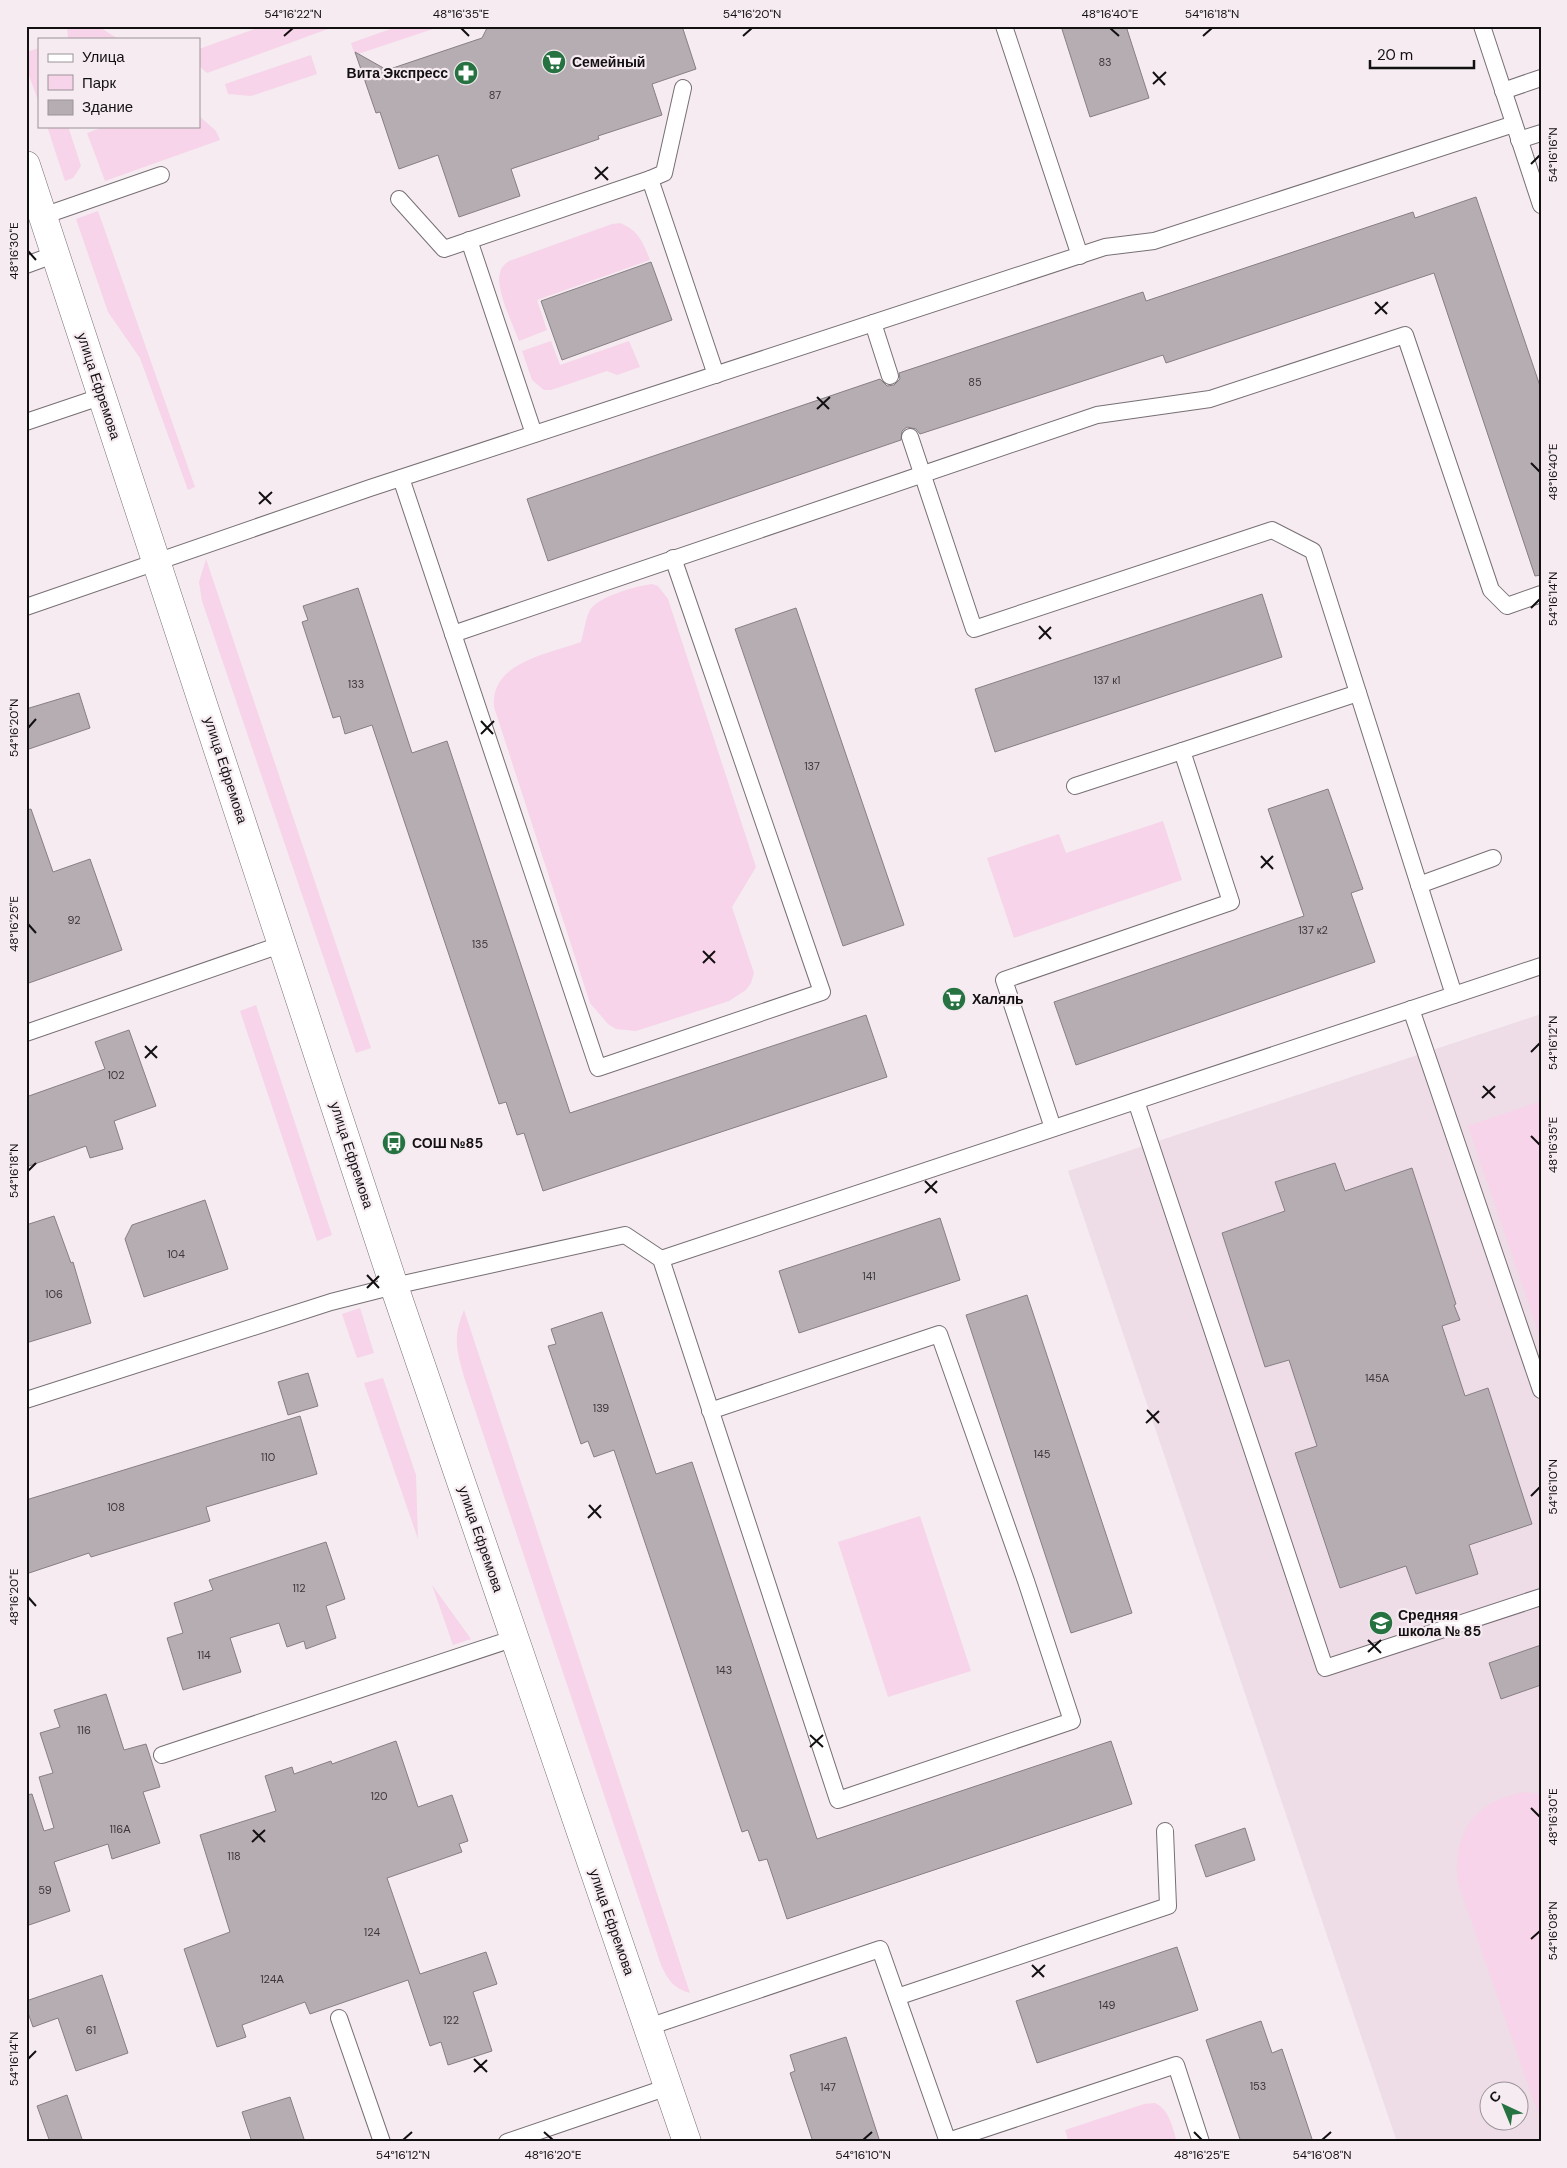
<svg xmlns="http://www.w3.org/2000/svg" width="1567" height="2168" font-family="'DM Sans',sans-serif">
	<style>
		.built { fill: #eedde7; fill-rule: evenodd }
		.green { fill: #f7d4e9 }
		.building { fill: #b6adb2; stroke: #877f84 }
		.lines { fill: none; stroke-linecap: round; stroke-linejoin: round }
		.lane-casing { stroke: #776f74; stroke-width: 18 }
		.secondary-casing { stroke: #776f74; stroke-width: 29 }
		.lane { stroke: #fff; stroke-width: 16 }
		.secondary { stroke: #fff; stroke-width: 28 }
		.ticks { fill: none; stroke: #131012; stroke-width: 2 }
		.labels { text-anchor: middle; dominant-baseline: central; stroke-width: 4.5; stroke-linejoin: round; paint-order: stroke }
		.number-label { font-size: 11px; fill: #3c373a }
		.poi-label { font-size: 14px; font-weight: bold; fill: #131012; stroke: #f5ebf1; text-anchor: start }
		.street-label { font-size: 14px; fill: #131012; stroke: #f5ebf1 }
		.neatline { fill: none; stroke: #131012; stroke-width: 2 }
		.ticks-label { font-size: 12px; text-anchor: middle; fill: #131012 }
	</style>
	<rect width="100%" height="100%" fill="#f5ebf1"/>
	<path class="built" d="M 1541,1014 L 1541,2142 L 1397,2142 L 1068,1171 ZM 1490,2090 L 1520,2090 L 1520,2120 L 1490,2120 Z"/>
	<g class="green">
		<path d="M 67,26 L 98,26 L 118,39 L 68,39 Z"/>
		<path d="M 263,26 L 336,26 L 207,73 L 199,66 L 199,49 Z"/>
		<path d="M 399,26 L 442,26 L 355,55 L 351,43 Z"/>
		<path d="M 39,48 L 39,103 L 26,67 L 26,52 Z"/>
		<path d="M 311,55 L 317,74 L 251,96 L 228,94 L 225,84 Z"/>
		<path d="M 199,116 L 216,131 L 220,140 L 105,181 L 87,133 L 106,126 L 199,126 Z"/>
		<path d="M 47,126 L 68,126 L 81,166 L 73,178 L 65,181 Z"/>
		<path d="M 98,211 L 195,487 L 188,490 L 140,358 L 108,312 L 76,219 Z"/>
		<path d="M 620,223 C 638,230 643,242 650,260 L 537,300 L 547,330 L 519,341 C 513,325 495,288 500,273 C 501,267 505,264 509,261 L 612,224 Z"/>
		<path d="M 551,341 L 560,365 L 629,341 L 640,367 L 617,375 L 607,371 L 551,390 L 544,390 L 532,380 L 522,351 Z"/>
		<path d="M 206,559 L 371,1048 L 356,1053 L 202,601 L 199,582 Z"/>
		<path d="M 652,584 L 658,586 L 668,599 L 756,867 L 732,907 L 754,973 L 751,983 L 746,990 L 729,1001 L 636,1031 L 616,1029 L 608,1024 L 590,1003 L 494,707 C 490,662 549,654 581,642 C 584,632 585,621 589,612 C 595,597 637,586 652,584 Z"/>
		<path d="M 1163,821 L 1182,880 L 1014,938 L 987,858 L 1059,834 L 1066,853 Z"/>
		<path d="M 256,1005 L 332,1235 L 317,1241 L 240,1011 Z"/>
		<path d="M 1541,1101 L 1541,1340 L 1468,1126 Z"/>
		<path d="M 360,1308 L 374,1353 L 357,1358 L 342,1314 Z"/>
		<path d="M 464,1310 L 690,1993 C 674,1989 668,1980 661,1965 L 465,1380 C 457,1352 452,1338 464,1310 Z"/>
		<path d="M 383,1378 L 416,1475 L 418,1539 L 364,1383 Z"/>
		<path d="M 920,1516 L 971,1671 L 888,1697 L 838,1542 Z"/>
		<path d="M 432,1585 L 471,1639 L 453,1645 Z"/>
		<path d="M 1525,1792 L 1541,1794 L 1541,2122 L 1458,1883 C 1452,1832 1475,1800 1525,1792 Z"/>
		<path d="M 1155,2103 C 1170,2110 1172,2127 1177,2142 L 1069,2142 L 1065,2130 L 1144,2104 Z"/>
	</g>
	<g class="building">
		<path d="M 488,26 L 682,26 L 696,69 L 652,84 L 662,115 L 598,136 L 599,139 L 511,169 L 520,196 L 459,217 L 438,155 L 399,169 L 380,112 L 376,113 L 355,52 L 387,70 L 482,38 Z"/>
		<path d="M 1061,26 L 1126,26 L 1149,98 L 1090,117 Z"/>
		<path d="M 1476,197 L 1541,389 L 1541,575 L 1535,576 L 1434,273 L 1166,363 L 1163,355 L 920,434 L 916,429 L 907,427 L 902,431 L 901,440 L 548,561 L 527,499 L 880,379 L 887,386 L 894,385 L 900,379 L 899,373 L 1143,292 L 1146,301 L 1413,212 L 1415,218 Z"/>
		<path d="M 651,262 L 672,320 L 562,360 L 541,301 Z"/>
		<path d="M 358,588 L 412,753 L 447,741 L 570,1113 L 866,1015 L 887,1077 L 543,1191 L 524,1133 L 517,1135 L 506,1102 L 499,1104 L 372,725 L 345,734 L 340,716 L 333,718 L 302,622 L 308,620 L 303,606 Z"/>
		<path d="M 1262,594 L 1282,657 L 995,752 L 975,689 Z"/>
		<path d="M 796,608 L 904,925 L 843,946 L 735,629 Z"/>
		<path d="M 79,693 L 90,728 L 26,750 L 26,709 Z"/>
		<path d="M 1328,789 L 1363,889 L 1351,893 L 1375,962 L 1076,1065 L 1054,1002 L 1304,916 L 1268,809 Z"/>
		<path d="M 31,809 L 53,872 L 90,859 L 122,950 L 26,984 L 26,810 Z"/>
		<path d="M 129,1030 L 156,1106 L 114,1121 L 123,1149 L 90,1158 L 86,1146 L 26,1167 L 26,1097 L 105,1069 L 95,1042 Z"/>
		<path d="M 1335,1163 L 1345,1191 L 1412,1168 L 1456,1304 L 1454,1305 L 1460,1320 L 1442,1326 L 1465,1396 L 1488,1388 L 1532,1524 L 1469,1545 L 1478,1574 L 1416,1594 L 1406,1566 L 1340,1588 L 1295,1453 L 1317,1446 L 1289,1360 L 1265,1367 L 1222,1233 L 1285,1211 L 1275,1182 Z"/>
		<path d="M 205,1200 L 228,1269 L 144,1297 L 125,1239 L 132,1225 Z"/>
		<path d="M 54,1216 L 71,1263 L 73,1262 L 91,1323 L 26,1343 L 26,1225 Z"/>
		<path d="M 940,1218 L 960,1280 L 799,1333 L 779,1271 Z"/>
		<path d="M 1027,1295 L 1132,1613 L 1071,1633 L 966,1315 Z"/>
		<path d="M 602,1312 L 656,1474 L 692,1462 L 817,1839 L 1111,1741 L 1132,1804 L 787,1919 L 767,1859 L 759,1861 L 748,1830 L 742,1832 L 614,1450 L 594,1457 L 588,1441 L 581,1444 L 548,1346 L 556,1344 L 551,1329 Z"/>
		<path d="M 308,1373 L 318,1406 L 288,1415 L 278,1382 Z"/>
		<path d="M 300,1416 L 317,1474 L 206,1507 L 210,1521 L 91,1557 L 89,1553 L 26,1574 L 26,1500 Z"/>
		<path d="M 326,1542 L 345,1599 L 326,1606 L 336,1638 L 306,1649 L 304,1641 L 287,1647 L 279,1623 L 230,1638 L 241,1672 L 183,1690 L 167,1638 L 183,1633 L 174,1603 L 213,1590 L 209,1580 Z"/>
		<path d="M 1541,1645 L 1541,1685 L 1501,1699 L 1489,1663 Z"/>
		<path d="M 106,1694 L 124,1750 L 146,1744 L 160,1787 L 143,1792 L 160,1843 L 112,1859 L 108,1844 L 54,1862 L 70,1911 L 26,1926 L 26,1795 L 32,1794 L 44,1831 L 54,1828 L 39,1777 L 53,1773 L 40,1733 L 60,1727 L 54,1710 Z"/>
		<path d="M 396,1741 L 418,1807 L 452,1795 L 468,1841 L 459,1844 L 462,1852 L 387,1878 L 420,1974 L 486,1952 L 497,1984 L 473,1992 L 492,2051 L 448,2065 L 441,2042 L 430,2046 L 408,1980 L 310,2014 L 305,2002 L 242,2025 L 246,2037 L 217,2047 L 184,1949 L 230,1932 L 200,1835 L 276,1811 L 265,1776 L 292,1767 L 294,1774 L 331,1761 L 332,1764 Z"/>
		<path d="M 1245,1828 L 1255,1860 L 1206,1877 L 1195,1845 Z"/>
		<path d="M 1177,1947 L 1198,2010 L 1037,2063 L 1016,2001 Z"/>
		<path d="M 102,1975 L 128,2053 L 76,2071 L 58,2018 L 33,2027 L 26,2007 L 26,2001 Z"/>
		<path d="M 1261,2021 L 1272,2053 L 1282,2049 L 1313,2142 L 1241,2142 L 1206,2040 Z"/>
		<path d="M 846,2037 L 867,2102 L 880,2142 L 813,2142 L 790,2073 L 795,2071 L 790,2055 Z"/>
		<path d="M 67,2095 L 83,2142 L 50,2142 L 37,2106 Z"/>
		<path d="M 290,2097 L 305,2142 L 252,2142 L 242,2112 Z"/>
	</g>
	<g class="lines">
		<g class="lane-casing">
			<g id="lane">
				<path d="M 1004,26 L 1080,256"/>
				<path d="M 1482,26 L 1541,205"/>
				<path d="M 1503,91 L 1541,78"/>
				<path d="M 1519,140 L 1541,133"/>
				<path d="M 650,179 L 716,375"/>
				<path d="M 399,199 L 444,249 L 650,179 L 664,173 L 683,88"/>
				<path d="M 43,216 L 161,175"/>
				<path d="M 469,240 L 534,434"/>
				<path d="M 26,265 L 56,254"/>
				<path d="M 873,323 L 890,376"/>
				<path d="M 26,422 L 103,396"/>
				<path d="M 910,437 L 974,629 L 1272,530 L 1313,551 L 1454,995"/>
				<path d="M 401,478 L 598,1068 L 822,992 L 673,558"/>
				<path d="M 26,607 L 370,488 L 1105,247 L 1154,241 L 1514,124"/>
				<path d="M 453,634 L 1097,415 L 1210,399 L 1405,335 L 1491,590 L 1507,606 L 1541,594"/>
				<path d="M 1075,786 L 1182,751"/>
				<path d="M 1419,885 L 1493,858"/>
				<path d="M 1411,1009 L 1541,1390"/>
				<path d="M 26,1033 L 283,944"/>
				<path d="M 1136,1101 L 1325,1668 L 1541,1597"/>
				<path d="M 1053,1128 L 1004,980 L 1231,902 L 1182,751 L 1358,693"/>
				<path d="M 661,1259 L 1541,966"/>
				<path d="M 26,1400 L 331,1302 L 394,1286 L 625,1235 L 661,1259 L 838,1800 L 1072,1721 L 1026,1581 L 939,1334 L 710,1411"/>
				<path d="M 162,1755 L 515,1638"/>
				<path d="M 897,1997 L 1168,1906 L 1165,1831"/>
				<path d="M 339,2018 L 382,2142"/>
				<path d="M 648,2027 L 880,1949 L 948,2142"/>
				<path d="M 948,2141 L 1176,2065 L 1201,2142"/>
				<path d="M 507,2142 L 668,2087"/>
			</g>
		</g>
		<g class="secondary-casing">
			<path id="secondary" d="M 26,165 L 394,1286 L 687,2142"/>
		</g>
		<use href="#lane" class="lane"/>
		<use href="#secondary" class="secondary"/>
	</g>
	<path class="ticks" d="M 461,28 L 469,36M 1110,28 L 1119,36M 284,36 L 293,28M 743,36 L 752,28M 1203,36 L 1212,28M 1153,72 L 1165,85M 1153,84 L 1166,72M 1531,164 L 1540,155M 595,167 L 608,180M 595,179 L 608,167M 28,251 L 36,260M 1375,302 L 1387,314M 1375,314 L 1388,302M 817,397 L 829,409M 817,409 L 830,397M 1531,463 L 1540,472M 259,492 L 271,504M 259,504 L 272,492M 1531,608 L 1540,599M 1039,626 L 1051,639M 1039,639 L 1051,627M 481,721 L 493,734M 28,728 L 36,719M 481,734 L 494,721M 1261,856 L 1273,869M 1261,868 L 1273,856M 28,924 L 36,933M 703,951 L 715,963M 703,963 L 715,951M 145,1046 L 157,1058M 1531,1052 L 1540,1043M 145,1058 L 157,1046M 1483,1086 L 1495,1098M 1482,1098 L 1495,1086M 1531,1136 L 1540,1145M 28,1171 L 36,1163M 925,1181 L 937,1193M 925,1193 L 937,1181M 367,1275 L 379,1288M 367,1288 L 379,1276M 1147,1410 L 1159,1423M 1146,1423 L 1159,1411M 1531,1496 L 1540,1487M 589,1505 L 601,1518M 588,1518 L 601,1505M 28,1597 L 36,1606M 1368,1640 L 1381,1653M 1368,1652 L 1381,1640M 810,1735 L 823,1747M 810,1747 L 823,1735M 1531,1808 L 1540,1817M 253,1830 L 265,1842M 252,1842 L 265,1830M 1531,1939 L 1540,1931M 1032,1965 L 1044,1977M 1032,1977 L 1045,1965M 28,2059 L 36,2051M 474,2059 L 487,2072M 474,2072 L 487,2060M 544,2132 L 553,2140M 1194,2132 L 1202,2140M 403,2140 L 412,2132M 863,2140 L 872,2132M 1322,2140 L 1331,2132"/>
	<defs>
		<g id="supermarket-disc" transform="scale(1.25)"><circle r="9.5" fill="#267241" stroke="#f5ebf1"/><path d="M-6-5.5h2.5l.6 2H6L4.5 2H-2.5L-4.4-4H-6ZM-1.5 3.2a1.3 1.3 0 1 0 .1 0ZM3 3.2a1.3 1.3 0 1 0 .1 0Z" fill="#fff"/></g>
		<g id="pharmacy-disc" transform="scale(1.25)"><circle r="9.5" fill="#267241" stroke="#f5ebf1"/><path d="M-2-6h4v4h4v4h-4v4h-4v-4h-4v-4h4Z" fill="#fff"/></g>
		<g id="bus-disc" transform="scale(1.25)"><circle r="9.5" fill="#267241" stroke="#f5ebf1"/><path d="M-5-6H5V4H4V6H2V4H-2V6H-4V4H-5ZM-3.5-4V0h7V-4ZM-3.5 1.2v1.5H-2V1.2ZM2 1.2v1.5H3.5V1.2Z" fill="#fff"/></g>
		<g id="school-disc" transform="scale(1.25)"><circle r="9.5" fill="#267241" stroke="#f5ebf1"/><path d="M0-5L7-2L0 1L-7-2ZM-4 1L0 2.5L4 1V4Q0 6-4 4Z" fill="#fff"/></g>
	</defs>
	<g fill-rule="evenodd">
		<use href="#supermarket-disc" x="554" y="62"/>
		<use href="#pharmacy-disc" x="466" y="73"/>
		<use href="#supermarket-disc" x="954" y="999"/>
		<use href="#bus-disc" x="394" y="1143"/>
		<use href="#school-disc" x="1381" y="1623"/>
	</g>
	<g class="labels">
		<g class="number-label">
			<text x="1105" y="62">83</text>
			<text x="495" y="95">87</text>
			<text x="975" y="382">85</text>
			<text x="1107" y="680">137 к1</text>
			<text x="356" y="684">133</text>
			<text x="812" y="766">137</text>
			<text x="74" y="920">92</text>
			<text x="1313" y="930">137 к2</text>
			<text x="480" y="944">135</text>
			<text x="116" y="1075">102</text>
			<text x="176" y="1254">104</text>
			<text x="869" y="1276">141</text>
			<text x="54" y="1294">106</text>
			<text x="1377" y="1378">145А</text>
			<text x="601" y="1408">139</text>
			<text x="1042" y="1454">145</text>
			<text x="268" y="1457">110</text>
			<text x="116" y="1507">108</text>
			<text x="299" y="1588">112</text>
			<text x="204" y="1655">114</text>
			<text x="724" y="1670">143</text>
			<text x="84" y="1730">116</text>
			<text x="379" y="1796">120</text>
			<text x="120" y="1829">116А</text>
			<text x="234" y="1856">118</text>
			<text x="45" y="1890">59</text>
			<text x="372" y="1932">124</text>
			<text x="272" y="1979">124А</text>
			<text x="1107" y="2005">149</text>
			<text x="451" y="2020">122</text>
			<text x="91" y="2030">61</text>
			<text x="1258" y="2086">153</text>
			<text x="828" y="2087">147</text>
		</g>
		<g class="poi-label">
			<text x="572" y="62">Семейный</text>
			<text x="448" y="73" text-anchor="end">Вита Экспресс</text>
			<text x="972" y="999">Халяль</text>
			<text x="412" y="1143">СОШ №85</text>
			<text x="1398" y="1615">Средняя<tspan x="1398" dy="16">школа № 85</tspan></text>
		</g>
		<g class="street-label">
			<text transform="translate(99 386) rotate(72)">улица Ефремова</text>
			<text transform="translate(226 770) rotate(72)">улица Ефремова</text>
			<text transform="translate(352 1155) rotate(72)">улица Ефремова</text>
			<text transform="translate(481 1539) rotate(71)">улица Ефремова</text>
			<text transform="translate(612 1922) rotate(71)">улица Ефремова</text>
		</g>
	</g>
	<rect width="1567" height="2168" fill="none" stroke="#f5ebf1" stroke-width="55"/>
	<rect x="38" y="38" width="162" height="90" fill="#f5ebf1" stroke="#9b9398"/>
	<rect x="48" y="54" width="25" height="8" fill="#ffffff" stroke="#9b9398"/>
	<text x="82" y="62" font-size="15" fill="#131012">Улица</text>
	<rect x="48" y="75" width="25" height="15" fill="#f7d4e9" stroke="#9b9398"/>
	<text x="82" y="88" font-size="15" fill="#131012">Парк</text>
	<rect x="48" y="100" width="25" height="15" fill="#b6adb2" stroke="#9b9398"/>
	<text x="82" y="112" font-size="15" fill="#131012">Здание</text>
	<g transform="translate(1504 2106) rotate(316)"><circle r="24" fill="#f5ebf1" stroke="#9b9398"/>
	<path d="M0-4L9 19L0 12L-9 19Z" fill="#267241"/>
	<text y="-8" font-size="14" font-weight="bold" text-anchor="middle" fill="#131012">С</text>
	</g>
	<path d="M1370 60v8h104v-8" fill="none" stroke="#131012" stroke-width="2.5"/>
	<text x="1377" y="60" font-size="15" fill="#131012" stroke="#f5ebf1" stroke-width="4" paint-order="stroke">20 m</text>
	<rect x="28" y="28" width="1512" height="2112" class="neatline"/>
	<g class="ticks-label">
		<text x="293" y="18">54°16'22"N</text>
		<text x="461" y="18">48°16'35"E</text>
		<text x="752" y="18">54°16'20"N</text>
		<text x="1110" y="18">48°16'40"E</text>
		<text x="1212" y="18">54°16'18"N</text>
		<text transform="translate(1553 155) rotate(-90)" y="4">54°16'16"N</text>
		<text transform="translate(14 251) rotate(-90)" y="4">48°16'30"E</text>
		<text transform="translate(1553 472) rotate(-90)" y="4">48°16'40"E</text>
		<text transform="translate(1553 599) rotate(-90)" y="4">54°16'14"N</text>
		<text transform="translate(14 728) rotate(-90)" y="4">54°16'20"N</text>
		<text transform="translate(14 924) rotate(-90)" y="4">48°16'25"E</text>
		<text transform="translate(1553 1043) rotate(-90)" y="4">54°16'12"N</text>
		<text transform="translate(1553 1145) rotate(-90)" y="4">48°16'35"E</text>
		<text transform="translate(14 1171) rotate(-90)" y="4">54°16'18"N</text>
		<text transform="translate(1553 1487) rotate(-90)" y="4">54°16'10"N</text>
		<text transform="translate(14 1597) rotate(-90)" y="4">48°16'20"E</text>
		<text transform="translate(1553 1817) rotate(-90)" y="4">48°16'30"E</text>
		<text transform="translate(1553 1931) rotate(-90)" y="4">54°16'08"N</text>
		<text transform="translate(14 2059) rotate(-90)" y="4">54°16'14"N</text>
		<text x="403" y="2159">54°16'12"N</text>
		<text x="553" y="2159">48°16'20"E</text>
		<text x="863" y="2159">54°16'10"N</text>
		<text x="1202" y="2159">48°16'25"E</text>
		<text x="1322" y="2159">54°16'08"N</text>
	</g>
</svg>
